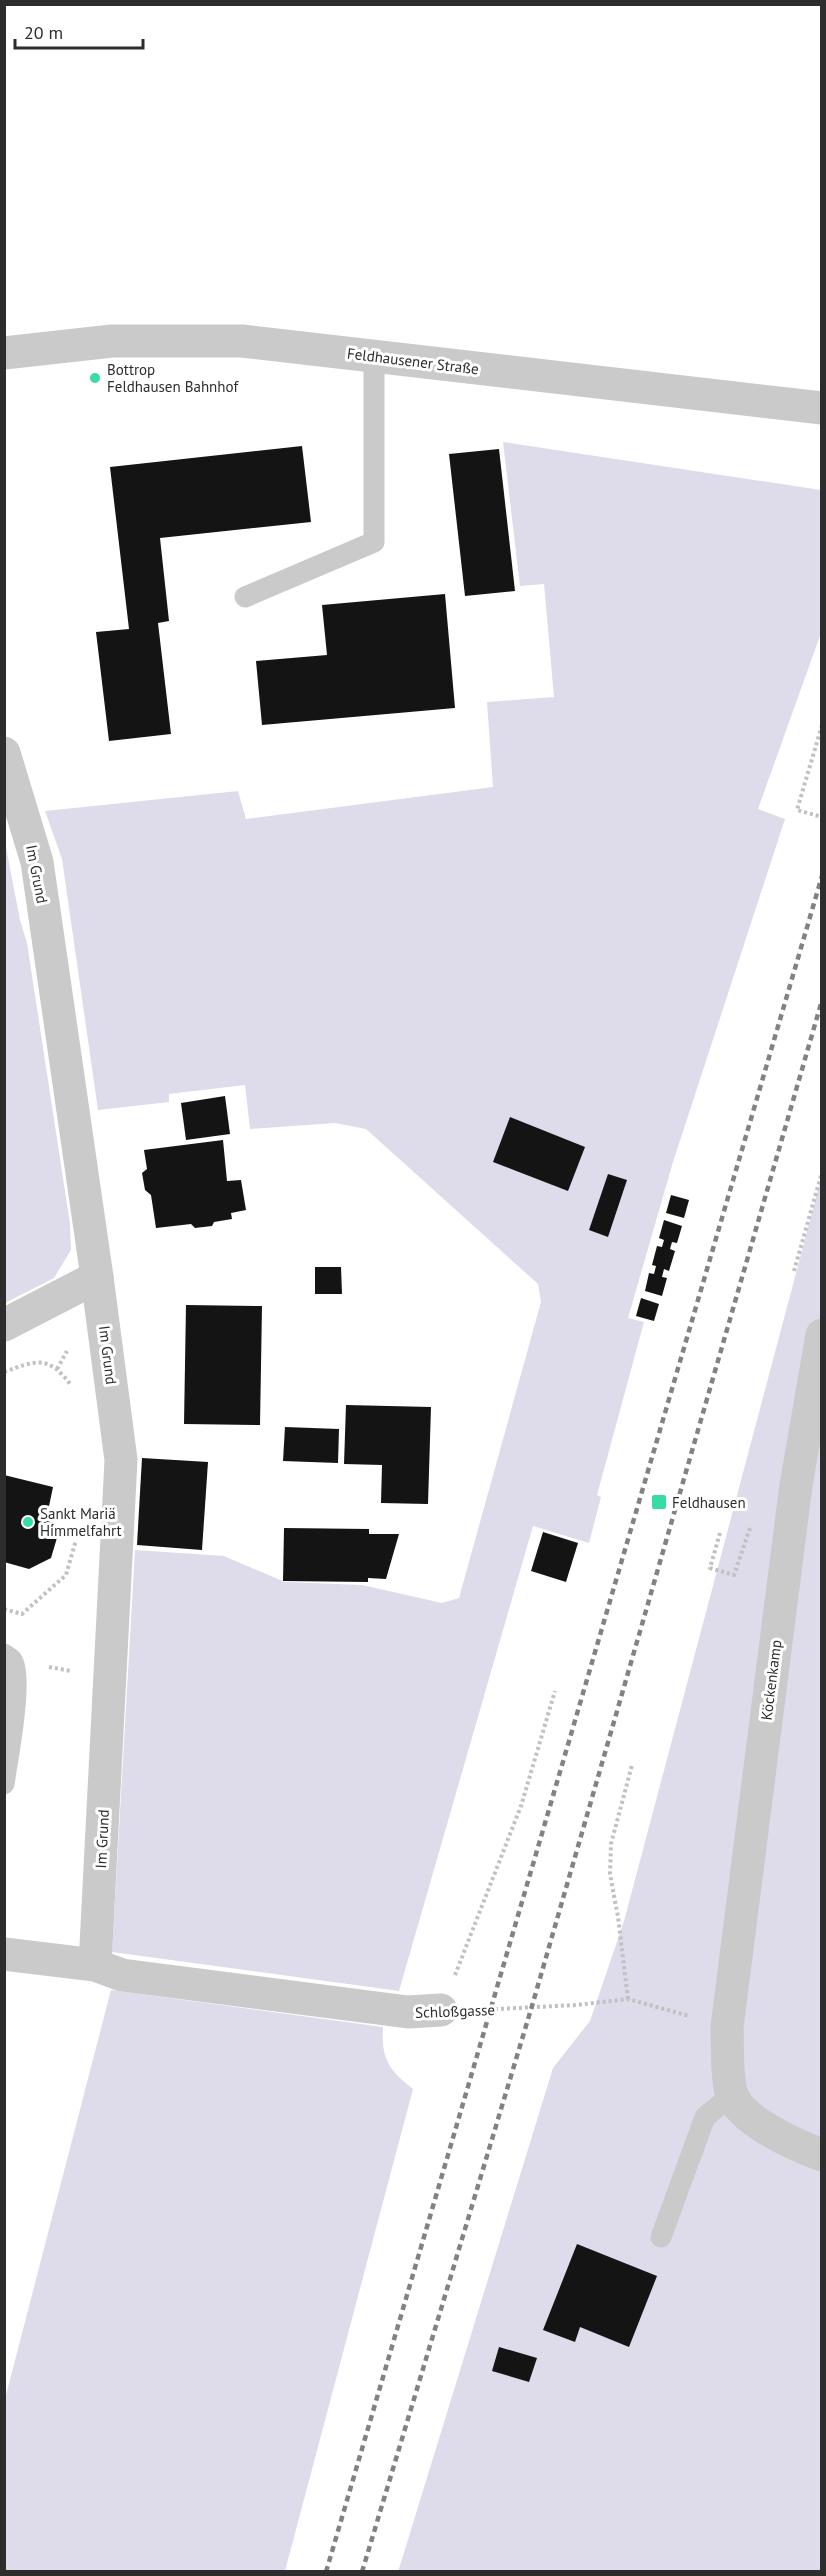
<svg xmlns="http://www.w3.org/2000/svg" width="826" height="2576" font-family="'PT Sans',sans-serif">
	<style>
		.green { fill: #dedbea }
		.building { fill: #141414 }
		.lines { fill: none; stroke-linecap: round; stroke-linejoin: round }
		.path { stroke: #c1c1c1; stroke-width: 4; stroke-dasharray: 3 3; stroke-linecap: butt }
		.service { stroke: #cacaca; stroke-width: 21 }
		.minor { stroke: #cacaca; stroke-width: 33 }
		.rail { stroke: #828282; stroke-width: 4.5; stroke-dasharray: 6 4.5; stroke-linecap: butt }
		.poi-dot { fill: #37dca3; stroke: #fff; stroke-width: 2 }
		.labels { text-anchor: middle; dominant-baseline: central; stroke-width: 6; stroke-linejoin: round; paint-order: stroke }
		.street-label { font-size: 15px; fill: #2d2d2d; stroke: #fff }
		.poi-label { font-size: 15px; fill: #2d2d2d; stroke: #fff; text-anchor: start }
	</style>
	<rect width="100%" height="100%" fill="#fff"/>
	<g class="green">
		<path d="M 503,442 L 821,490 L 821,633 L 758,809 L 785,819 L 673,1162 L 628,1318 L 644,1322 L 597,1495 L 601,1497 L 589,1543 L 533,1526 L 399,1991 L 112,1952 L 135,1550 L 224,1556 L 285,1582 L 362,1585 L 442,1603 L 459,1598 L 541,1302 L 538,1284 L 366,1129 L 335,1123 L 250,1129 L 245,1085 L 169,1094 L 169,1102 L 98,1110 L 62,859 L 45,811 L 238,791 L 246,819 L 493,787 L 487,702 L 554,697 L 544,584 L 520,586 Z"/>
		<path d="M 5,842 L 20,920 L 27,943 L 70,1224 L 71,1250 L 54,1278 L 5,1303 Z"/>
		<path d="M 821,1179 L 821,2571 L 398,2572 L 553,2068 L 590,2021 L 624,1921 Z"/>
		<path d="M 111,1990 L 383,2027 C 381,2059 389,2070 413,2089 L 285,2571 L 5,2571 L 5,2399 Z"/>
	</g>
	<g class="building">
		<path d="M 302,446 L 311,522 L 160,538 L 169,621 L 158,623 L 171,734 L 109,741 L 96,632 L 129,629 L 110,467 Z"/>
		<path d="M 499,449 L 515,591 L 465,596 L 449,454 Z"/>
		<path d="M 445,594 L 455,708 L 262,725 L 256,661 L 327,655 L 322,605 Z"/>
		<path d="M 225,1096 L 230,1134 L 186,1140 L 181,1103 Z"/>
		<path d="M 510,1117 L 585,1147 L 568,1191 L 493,1162 Z"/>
		<path d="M 223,1140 L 227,1181 L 241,1180 L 246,1210 L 231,1213 L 232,1219 L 214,1222 L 212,1226 L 195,1228 L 191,1224 L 156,1228 L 151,1195 L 145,1190 L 142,1173 L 147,1169 L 144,1150 Z"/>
		<path d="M 608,1174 L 627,1180 L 608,1237 L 589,1230 Z"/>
		<path d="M 671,1195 L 689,1200 L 684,1218 L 666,1213 Z"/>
		<path d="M 664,1220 L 682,1226 L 677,1243 L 672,1242 L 670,1249 L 675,1251 L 669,1271 L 664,1269 L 662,1277 L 667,1278 L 662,1296 L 645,1291 L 649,1273 L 654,1274 L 656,1266 L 652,1265 L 657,1246 L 662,1247 L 664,1240 L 659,1238 Z"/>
		<path d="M 315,1267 L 341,1267 L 342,1294 L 315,1294 Z"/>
		<path d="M 641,1298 L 659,1304 L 654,1321 L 636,1316 Z"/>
		<path d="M 186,1305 L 262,1306 L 260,1425 L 184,1424 Z"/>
		<path d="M 346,1405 L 431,1407 L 428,1504 L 381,1503 L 382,1465 L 344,1464 Z"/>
		<path d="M 285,1427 L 339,1429 L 338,1463 L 283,1461 Z"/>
		<path d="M 142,1458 L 208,1462 L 202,1550 L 137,1545 Z"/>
		<path d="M 4,1475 L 53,1487 L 48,1511 L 46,1513 L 59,1531 L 51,1558 L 29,1569 L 4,1562 Z"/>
		<path d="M 284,1528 L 369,1529 L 369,1534 L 399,1534 L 386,1579 L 368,1578 L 368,1582 L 283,1581 Z"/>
		<path d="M 543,1532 L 578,1543 L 566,1582 L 531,1571 Z"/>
		<path d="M 577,2244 L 657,2276 L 629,2347 L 580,2327 L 575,2342 L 543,2330 Z"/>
		<path d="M 499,2347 L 537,2358 L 529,2382 L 492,2371 Z"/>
	</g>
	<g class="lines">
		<g class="path">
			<path d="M 822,725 L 797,810 L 822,817"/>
			<path d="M 794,1271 L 822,1172"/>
			<path d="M 57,1369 L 67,1351"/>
			<path d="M 4,1372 C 37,1360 48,1355 71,1385"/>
			<path d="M 720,1533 L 710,1568 L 734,1575 L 751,1525"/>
			<path d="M 4,1609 L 22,1614 L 66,1575 L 76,1540"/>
			<path d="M 49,1667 L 71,1671"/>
			<path d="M 455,1975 L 521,1806 L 555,1691"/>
			<path d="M 628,1999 L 618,1917 L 610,1874 L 611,1844 L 632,1765"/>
			<path d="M 477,2010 L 576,2005 L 628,1999 L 689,2016"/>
		</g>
		<g class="service">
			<path d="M 245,597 L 374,542 L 374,357"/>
			<path d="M 4,1654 C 7,1656 10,1658 12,1660 C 24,1676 7,1762 4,1784"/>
			<path d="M 661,2237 L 705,2117 L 732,2095"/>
		</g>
		<g class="minor">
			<path d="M 4,353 L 112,341 L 242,341 L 822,408"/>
			<path d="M 4,753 L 37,862 L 97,1277 L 121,1460 L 95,1965"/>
			<path d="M 4,1325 L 97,1277"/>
			<path d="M 822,1335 L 796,1485 L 727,2027 C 728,2048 726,2071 731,2092 C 739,2121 796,2145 822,2155"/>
			<path d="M 4,1954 L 95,1965 L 122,1975 L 408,2012 L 441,2010"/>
		</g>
		<g class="rail">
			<path d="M 326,2572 L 822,876"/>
			<path d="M 362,2572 L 532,2006 L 822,1000"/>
		</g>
	</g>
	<g class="poi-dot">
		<circle cx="95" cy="378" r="6"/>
		<rect x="651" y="1494" width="16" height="16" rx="3"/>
		<circle cx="28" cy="1522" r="6"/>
	</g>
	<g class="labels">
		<g class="street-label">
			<text transform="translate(413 361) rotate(7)">Feldhausener Straße</text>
			<text transform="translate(37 874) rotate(79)">Im Grund</text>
			<text transform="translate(108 1355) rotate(83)">Im Grund</text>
			<text transform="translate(771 1680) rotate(-83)">Köckenkamp</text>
			<text transform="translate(102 1839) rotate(-87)">Im Grund</text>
			<text transform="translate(455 2011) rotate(-2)">Schloßgasse</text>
		</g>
		<g class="poi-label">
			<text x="107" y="369">Bottrop<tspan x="107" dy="17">Feldhausen Bahnhof</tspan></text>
			<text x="672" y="1502">Feldhausen</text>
			<text x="40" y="1513">Sankt Mariä<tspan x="40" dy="17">Himmelfahrt</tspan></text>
		</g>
	</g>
	<rect width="826" height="2576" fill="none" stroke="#2d2d2d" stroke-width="12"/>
	<path d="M15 39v9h128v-9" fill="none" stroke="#2d2d2d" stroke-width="3"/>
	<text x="24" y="39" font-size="18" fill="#2d2d2d" stroke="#ffffff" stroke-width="4.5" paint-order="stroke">20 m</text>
</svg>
